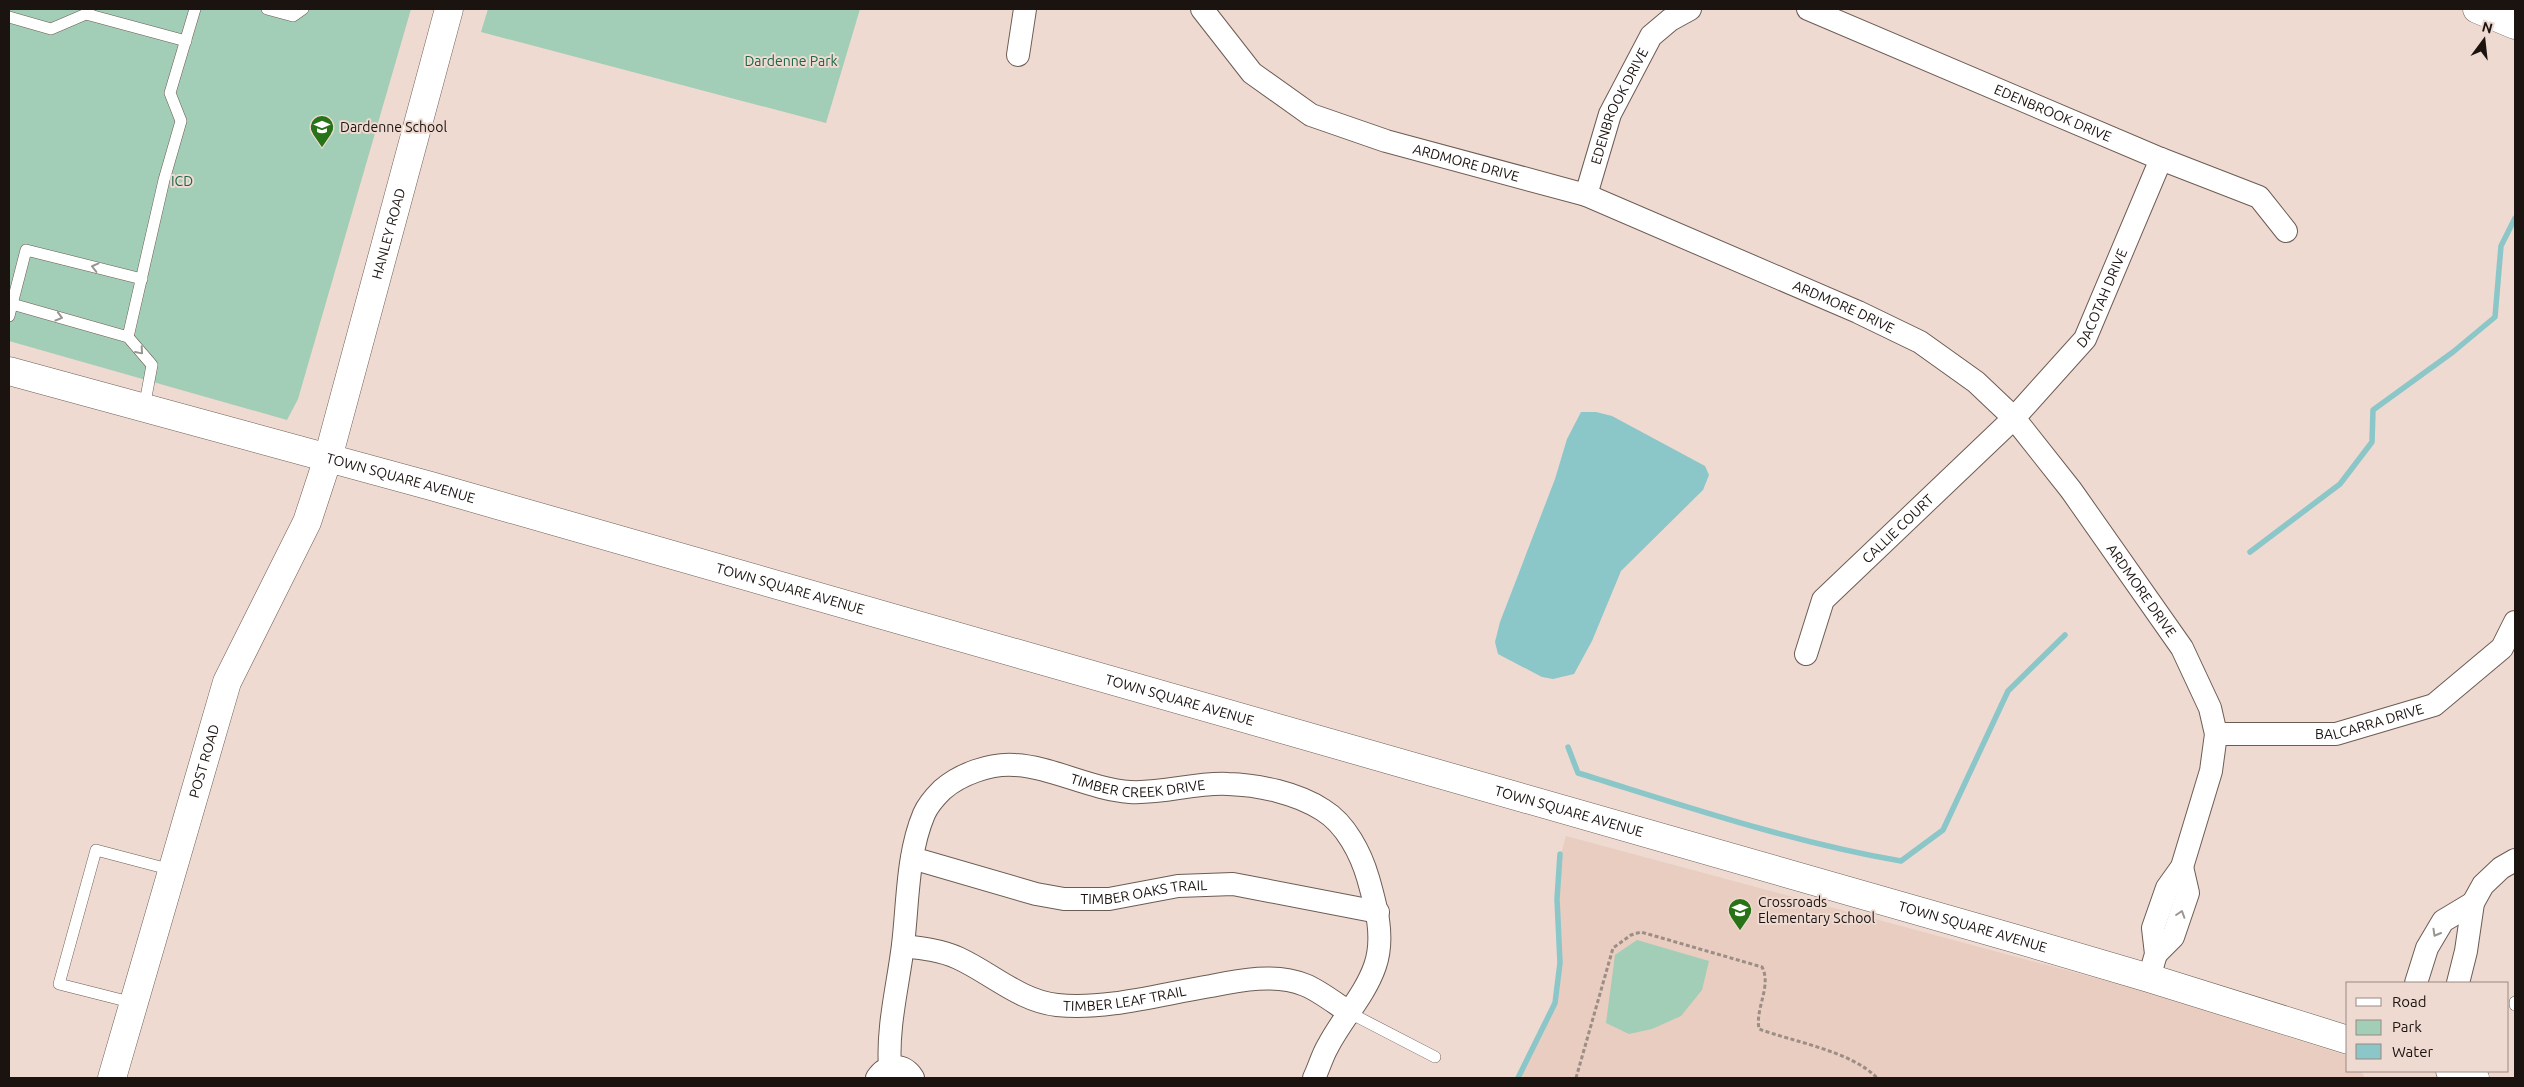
<svg xmlns="http://www.w3.org/2000/svg" width="2524" height="1087" font-family="Ubuntu,sans-serif">
	<style>
		.built { fill: #e8cdc0 }
		.green { fill: #a2cdb6 }
		.water { fill: #8bc6c9 }
		.lines { fill: none; stroke-linecap: round; stroke-linejoin: round }
		.stream { stroke: #8bc6c9; stroke-width: 5.5 }
		.lane-casing { stroke: #6d5c54; stroke-width: 12 }
		.street-casing { stroke: #6d5c54; stroke-width: 24 }
		.secondary-casing { stroke: #6d5c54; stroke-width: 29 }
		.highway-casing { stroke: #6d5c54; stroke-width: 29 }
		.path { stroke: #9c8d86; stroke-width: 3; stroke-dasharray: 4 2.5; stroke-linecap: butt }
		.lane { stroke: #fff; stroke-width: 11 }
		.street { stroke: #fff; stroke-width: 22 }
		.secondary { stroke: #fff; stroke-width: 28 }
		.highway { stroke: #fff; stroke-width: 28 }
		.oneway { stroke: #989593 }
		.labels { text-anchor: middle; dominant-baseline: central; stroke-width: 4; stroke-linejoin: round; paint-order: stroke }
		.park-label { font-size: 14px; fill: #176647; stroke: #eedad1 }
		.street-label { font-size: 14px; fill: #1a1310; stroke: #eedad1 }
		.poi-label { font-size: 14px; fill: #1a1310; stroke: #eedad1; text-anchor: start }
	</style>
	<rect width="100%" height="100%" fill="#eedad1"/>
	<path class="built" d="M 1566,836 L 2147,992 L 2348,1056 L 2348,1071 L 2361,1071 L 2365,1078 L 1521,1078 L 1556,1003 L 1562,963 L 1558,899 L 1561,854 Z"/>
	<g class="green">
		<path d="M 9,9 L 411,9 L 298,399 L 287,420 L 9,341 Z"/>
		<path d="M 488,9 L 860,9 L 826,123 L 481,32 Z"/>
		<path d="M 1637,940 L 1709,961 L 1702,990 L 1681,1016 L 1652,1029 L 1629,1034 L 1606,1023 L 1615,955 Z"/>
	</g>
	<path class="water" d="M 1581,412 L 1596,412 L 1612,416 L 1705,466 L 1709,475 L 1703,490 L 1621,571 L 1592,641 L 1574,674 L 1553,679 L 1542,677 L 1498,654 L 1495,642 L 1500,622 L 1555,479 L 1567,439 Z"/>
	<g class="lines">
		<g class="stream">
			<path d="M 2250,552 L 2340,484 L 2372,442 L 2373,410 L 2453,352 L 2495,317 L 2501,246 L 2515,218"/>
			<path d="M 1568,747 L 1578,773 C 1685,806 1791,842 1901,861 L 1943,830 L 2008,691 L 2065,635"/>
			<path d="M 1518,1078 L 1555,1003 L 1560,963 L 1557,899 L 1560,854"/>
		</g>
		<g class="lane-casing">
			<g id="lane">
				<path d="M 267,9 L 293,16 L 303,9"/>
				<path d="M 86,14 L 186,41"/>
				<path d="M 9,17 L 51,29 L 86,14 L 89,9"/>
				<path d="M 12,304 L 128,337 L 152,365 L 144,408"/>
				<path d="M 9,316 L 26,250 L 142,279"/>
				<path d="M 128,337 L 164,180 L 181,121 L 170,93 L 195,9"/>
				<path d="M 2515,1002 L 2515,1005"/>
				<path d="M 134,1003 L 59,984 L 96,850 L 172,870"/>
				<path d="M 1350,1013 L 1435,1057"/>
			</g>
		</g>
		<g class="street-casing">
			<g id="street">
				<path id="s1" d="M 1202,9 L 1252,73 L 1311,115 L 1386,141 L 1586,195 L 1858,312 L 1920,342 L 1976,382 L 2014,418 L 2071,490 L 2182,648 L 2210,708 L 2216,734 L 2211,771 L 2182,867 L 2167,888 L 2153,928 L 2156,954 L 2149,978"/>
				<path id="s2" d="M 1808,9 L 2161,159 L 2259,197 L 2286,231"/>
				<path d="M 1018,55 L 1025,9"/>
				<path id="s3" d="M 1586,195 L 1610,114 L 1651,36 L 1670,20 L 1690,9"/>
				<path id="s4" d="M 1806,654 L 1823,600 L 2014,418 L 2085,339 L 2161,159"/>
				<path id="s5" d="M 2216,734 L 2336,734 L 2434,705 L 2502,648 L 2515,622"/>
				<path id="s6" d="M 912,858 L 1036,894 L 1064,899 L 1109,899 L 1178,886 L 1233,884 L 1378,912"/>
				<path id="s7" d="M 903,946 C 921,948 941,950 958,958 C 991,973 1020,1001 1057,1005 C 1108,1010 1161,994 1211,986 C 1240,980 1276,973 1305,985 C 1320,991 1336,1004 1350,1013"/>
				<path d="M 2156,954 L 2173,937 L 2188,893 L 2182,867"/>
				<path d="M 2416,983 L 2427,948 L 2443,921 L 2473,903"/>
				<path d="M 2458,983 L 2466,951 L 2473,903 L 2483,885 L 2501,868 L 2515,860"/>
				<path id="s8" d="M 890,1068 C 887,1027 898,986 903,945 C 908,903 907,854 924,814 C 927,807 936,796 942,790 C 960,774 991,763 1015,765 C 1052,767 1090,789 1130,792 C 1163,794 1196,782 1228,784 C 1259,785 1297,793 1323,810 C 1346,824 1361,854 1368,878 C 1376,906 1385,937 1375,966 C 1365,995 1342,1019 1328,1046 C 1322,1056 1319,1068 1314,1078"/>
				<path d="M 877,1078 C 886,1064 904,1063 913,1078"/>
			</g>
		</g>
		<g class="secondary-casing">
			<g id="secondary">
				<path id="s9" d="M 9,371 L 431,486 L 2013,938 L 2149,978 L 2348,1040"/>
				<path d="M 2450,1071 L 2475,1078"/>
				<path id="s10" d="M 112,1078 L 227,682 L 307,522 L 328,458 L 449,9"/>
			</g>
		</g>
		<g class="highway-casing">
			<path id="highway" d="M 2477,9 L 2515,25"/>
		</g>
		<path class="path" d="M 1576,1078 L 1613,948 L 1631,935 L 1641,932 L 1762,967 C 1772,986 1755,1008 1759,1029 C 1794,1042 1851,1051 1877,1078"/>
		<use href="#lane" class="lane"/>
		<use href="#street" class="street"/>
		<use href="#secondary" class="secondary"/>
		<use href="#highway" class="highway"/>
	</g>
	<defs><path id="oneway-chevron" d="M-2-3.5L2.5 0L-2 3.5" fill="none" stroke-width="1.6" stroke-linecap="round" stroke-linejoin="round" transform="scale(1.25)"/></defs>
	<g class="oneway">
		<use href="#oneway-chevron" transform="translate(95 267) rotate(-166)"/>
		<use href="#oneway-chevron" transform="translate(59 317) rotate(16)"/>
		<use href="#oneway-chevron" transform="translate(140 351) rotate(49)"/>
		<use href="#oneway-chevron" transform="translate(2181 914) rotate(-72)"/>
		<use href="#oneway-chevron" transform="translate(2436 933) rotate(120)"/>
	</g>
	<defs>
		<g id="school-pin" transform="scale(1.25)"><path d="M0 17L-7.5 6A9.5 9.5 0 1 1 7.5 6Z" fill="#287318" stroke="#eedad1"/><path d="M0-5L7-2L0 1L-7-2ZM-4 1L0 2.5L4 1V4Q0 6-4 4Z" fill="#fff"/></g>
	</defs>
	<g fill-rule="evenodd">
		<use href="#school-pin" x="322" y="127"/>
		<use href="#school-pin" x="1740" y="910"/>
	</g>
	<g class="labels">
		<g class="park-label">
			<text x="791" y="61">Dardenne Park</text>
			<text x="182" y="181">ICD</text>
		</g>
		<g class="street-label">
			<text stroke="none"><textPath href="#s3" startOffset="95">EDENBROOK DRIVE</textPath></text>
			<text stroke="none"><textPath href="#s2" startOffset="266">EDENBROOK DRIVE</textPath></text>
			<text stroke="none"><textPath href="#s1" startOffset="316">ARDMORE DRIVE</textPath></text>
			<text stroke="none"><textPath href="#s10" startOffset="891">HANLEY ROAD</textPath></text>
			<text stroke="none"><textPath href="#s4" startOffset="471">DACOTAH DRIVE</textPath></text>
			<text stroke="none"><textPath href="#s1" startOffset="721">ARDMORE DRIVE</textPath></text>
			<text stroke="none"><textPath href="#s9" startOffset="406">TOWN SQUARE AVENUE</textPath></text>
			<text stroke="none"><textPath href="#s4" startOffset="160">CALLIE COURT</textPath></text>
			<text stroke="none"><textPath href="#s9" startOffset="811">TOWN SQUARE AVENUE</textPath></text>
			<text stroke="none"><textPath href="#s1" startOffset="1141">ARDMORE DRIVE</textPath></text>
			<text stroke="none"><textPath href="#s9" startOffset="1216">TOWN SQUARE AVENUE</textPath></text>
			<text stroke="none"><textPath href="#s5" startOffset="155">BALCARRA DRIVE</textPath></text>
			<text stroke="none"><textPath href="#s10" startOffset="330">POST ROAD</textPath></text>
			<text stroke="none"><textPath href="#s8" startOffset="492">TIMBER CREEK DRIVE</textPath></text>
			<text stroke="none"><textPath href="#s9" startOffset="1621">TOWN SQUARE AVENUE</textPath></text>
			<text stroke="none"><textPath href="#s6" startOffset="238">TIMBER OAKS TRAIL</textPath></text>
			<text stroke="none"><textPath href="#s9" startOffset="2041">TOWN SQUARE AVENUE</textPath></text>
			<text stroke="none"><textPath href="#s7" startOffset="235">TIMBER LEAF TRAIL</textPath></text>
		</g>
		<g class="poi-label">
			<text x="340" y="127">Dardenne School</text>
			<text x="1758" y="902">Crossroads<tspan x="1758" dy="16">Elementary School</tspan></text>
		</g>
	</g>
	<rect width="2524" height="1087" fill="none" stroke="#1a1310" stroke-width="20"/>
	<rect x="2346" y="982" width="162" height="90" fill="#eedad1" stroke="#998a84"/>
	<rect x="2356" y="998" width="25" height="8" fill="#ffffff" stroke="#998a84"/>
	<text x="2392" y="1007" font-size="15" fill="#1a1310">Road</text>
	<rect x="2356" y="1020" width="25" height="15" fill="#a2cdb6" stroke="#998a84"/>
	<text x="2392" y="1032" font-size="15" fill="#1a1310">Park</text>
	<rect x="2356" y="1044" width="25" height="15" fill="#8bc6c9" stroke="#998a84"/>
	<text x="2392" y="1057" font-size="15" fill="#1a1310">Water</text>
	<g transform="translate(2484 40) rotate(15)" stroke="#eedad1" stroke-width="4" paint-order="stroke">
	<path d="M0-4L9 19L0 12L-9 19Z" fill="#1a1310"/>
	<text y="-8" font-size="14" font-weight="bold" text-anchor="middle" fill="#1a1310">N</text>
	</g>
</svg>
